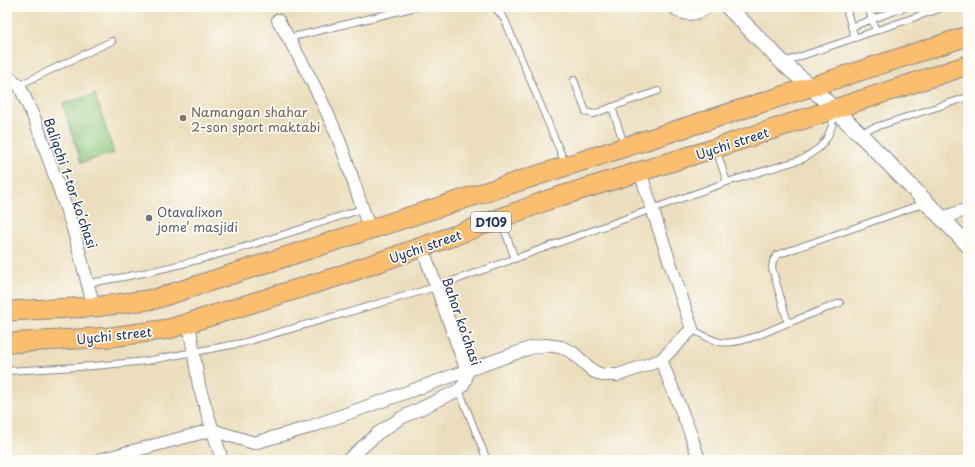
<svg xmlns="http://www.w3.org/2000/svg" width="975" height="467" font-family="'Playpen Sans',sans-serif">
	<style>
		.green { fill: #8cc67a; stroke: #547a6c }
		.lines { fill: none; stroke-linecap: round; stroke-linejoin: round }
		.service-casing { stroke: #84868d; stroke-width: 8 }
		.minor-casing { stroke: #84868d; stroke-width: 14 }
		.tertiary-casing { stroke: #84868d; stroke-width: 17 }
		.primary-casing { stroke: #84868d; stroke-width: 21 }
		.service { stroke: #fff; stroke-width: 6 }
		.minor { stroke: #fff; stroke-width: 12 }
		.tertiary { stroke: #fff; stroke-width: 15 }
		.primary { stroke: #fabe6e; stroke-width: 19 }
		.education-dot { fill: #8d6e63; stroke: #fdfcf7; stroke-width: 1.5 }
		.worship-dot { fill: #6b7280; stroke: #fdfcf7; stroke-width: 1.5 }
		.labels { text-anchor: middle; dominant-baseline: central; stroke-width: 3.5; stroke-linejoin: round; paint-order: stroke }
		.shield { fill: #fdfcf7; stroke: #5f6c8c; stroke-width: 1 }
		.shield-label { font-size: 12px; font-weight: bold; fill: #1b2f5e }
		.education-label { font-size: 13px; fill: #785e54; stroke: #fdfcf7; text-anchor: start }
		.street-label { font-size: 13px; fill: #1b2f5e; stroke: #fdfcf7 }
		.worship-label { font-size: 13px; fill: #5b616d; stroke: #fdfcf7; text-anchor: start }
	</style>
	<rect width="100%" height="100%" fill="#fdfcf7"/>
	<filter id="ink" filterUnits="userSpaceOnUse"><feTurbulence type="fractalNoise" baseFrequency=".025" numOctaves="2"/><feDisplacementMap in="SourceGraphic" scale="8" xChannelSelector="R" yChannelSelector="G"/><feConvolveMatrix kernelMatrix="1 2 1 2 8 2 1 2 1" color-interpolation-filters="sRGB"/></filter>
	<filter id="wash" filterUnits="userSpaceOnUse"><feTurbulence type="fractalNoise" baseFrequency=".012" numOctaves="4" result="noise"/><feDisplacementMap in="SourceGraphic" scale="16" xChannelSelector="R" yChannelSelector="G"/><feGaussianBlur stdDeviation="0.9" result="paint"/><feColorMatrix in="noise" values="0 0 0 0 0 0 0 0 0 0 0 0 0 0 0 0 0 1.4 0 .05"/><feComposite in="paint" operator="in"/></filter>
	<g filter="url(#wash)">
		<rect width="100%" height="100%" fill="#ecdebc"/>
		<path class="green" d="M 95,94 L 114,153 L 81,163 L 63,104 Z"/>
	</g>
	<g filter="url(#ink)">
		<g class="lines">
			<g class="service-casing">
				<g id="service">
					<path d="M 495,7 L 505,20 L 565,163"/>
					<path d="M 850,7 L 847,12 L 855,38"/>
					<path d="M 868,7 L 876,31"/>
					<path d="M 851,27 L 906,7"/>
					<path d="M 289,38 L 416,7"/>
					<path d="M 784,62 L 945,7"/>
					<path d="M 574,80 L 586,112 L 594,114 L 612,107"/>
					<path d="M 19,85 L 112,41"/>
					<path d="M 860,132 L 968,97"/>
					<path d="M 624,145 L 612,107 L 658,91"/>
					<path d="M 716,149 L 727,182"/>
					<path d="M 501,220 L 515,259"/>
					<path d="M 89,283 C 183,269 272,239 362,209"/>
					<path d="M 788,323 L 840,303"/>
					<path d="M 692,329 C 701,334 710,340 720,342 C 739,346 770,330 788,323 L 772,268 L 773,261 L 777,255 L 925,203"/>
					<path d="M 7,371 L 94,366 L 146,361 L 242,343 L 436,287 L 727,182 L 803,159 L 819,148 L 827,138 L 832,126 L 834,112"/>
					<path d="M 459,390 L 487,460"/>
				</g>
			</g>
			<g class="minor-casing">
				<g id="minor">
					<path d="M 278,20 C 301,59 322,98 339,140 C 350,169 359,200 370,230"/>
					<path d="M 7,76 L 19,85 L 35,120 L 72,225 L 94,307"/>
					<path d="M 942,218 L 968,209"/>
					<path d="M 189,323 L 199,386 L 222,460"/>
					<path d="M 661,360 L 690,432 L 699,460"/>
					<path d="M 99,460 L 212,430 L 254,443 L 310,427 L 530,348 L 545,345 L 561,347 L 572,352 L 593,371 L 602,375 L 618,375 L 661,360 L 692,329 L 640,172"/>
					<path d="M 348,460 L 378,433 L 401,418 L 459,390 C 469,380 467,372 463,360 L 422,247"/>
				</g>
			</g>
			<g class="tertiary-casing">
				<g id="tertiary">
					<path d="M 676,7 C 684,15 696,13 705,7"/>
					<path d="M 728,7 L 783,63 L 811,87 L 858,132 L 968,245"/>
				</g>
			</g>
			<g class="primary-casing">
				<g id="primary">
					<path d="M 7,311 L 94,307 L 155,299 L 968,36"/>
					<path d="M 7,343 L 111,337 L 169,329 L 339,276 L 456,235 L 548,200 L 716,148 L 968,65"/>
				</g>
			</g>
			<use href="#service" class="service"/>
			<use href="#minor" class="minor"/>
			<use href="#tertiary" class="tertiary"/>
			<use href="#primary" class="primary"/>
		</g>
	</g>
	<circle class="education-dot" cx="183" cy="118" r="4"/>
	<circle class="worship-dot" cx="149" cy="218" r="4"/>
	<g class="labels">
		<rect class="shield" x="471" y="212" width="40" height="20" rx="3"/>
		<g class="shield-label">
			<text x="491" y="222">D109</text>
		</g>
		<g class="education-label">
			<text x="191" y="111">Namangan shahar<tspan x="191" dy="15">2-son sport maktabi</tspan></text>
		</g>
		<g class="street-label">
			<text transform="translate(732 143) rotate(-18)">Uychi street</text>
			<text transform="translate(71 183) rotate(71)">Baliqchi 1-tor koʻchasi</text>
			<text transform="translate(425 246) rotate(-19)">Uychi street</text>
			<text transform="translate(462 321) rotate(71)">Bahor koʻchasi</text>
			<text transform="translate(114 335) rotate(-6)">Uychi street</text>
		</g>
		<g class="worship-label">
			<text x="157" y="211">Otavalixon<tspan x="157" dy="15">jome’ masjidi</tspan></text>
		</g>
	</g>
	<rect width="975" height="467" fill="none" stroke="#fdfcf7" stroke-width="24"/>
</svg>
